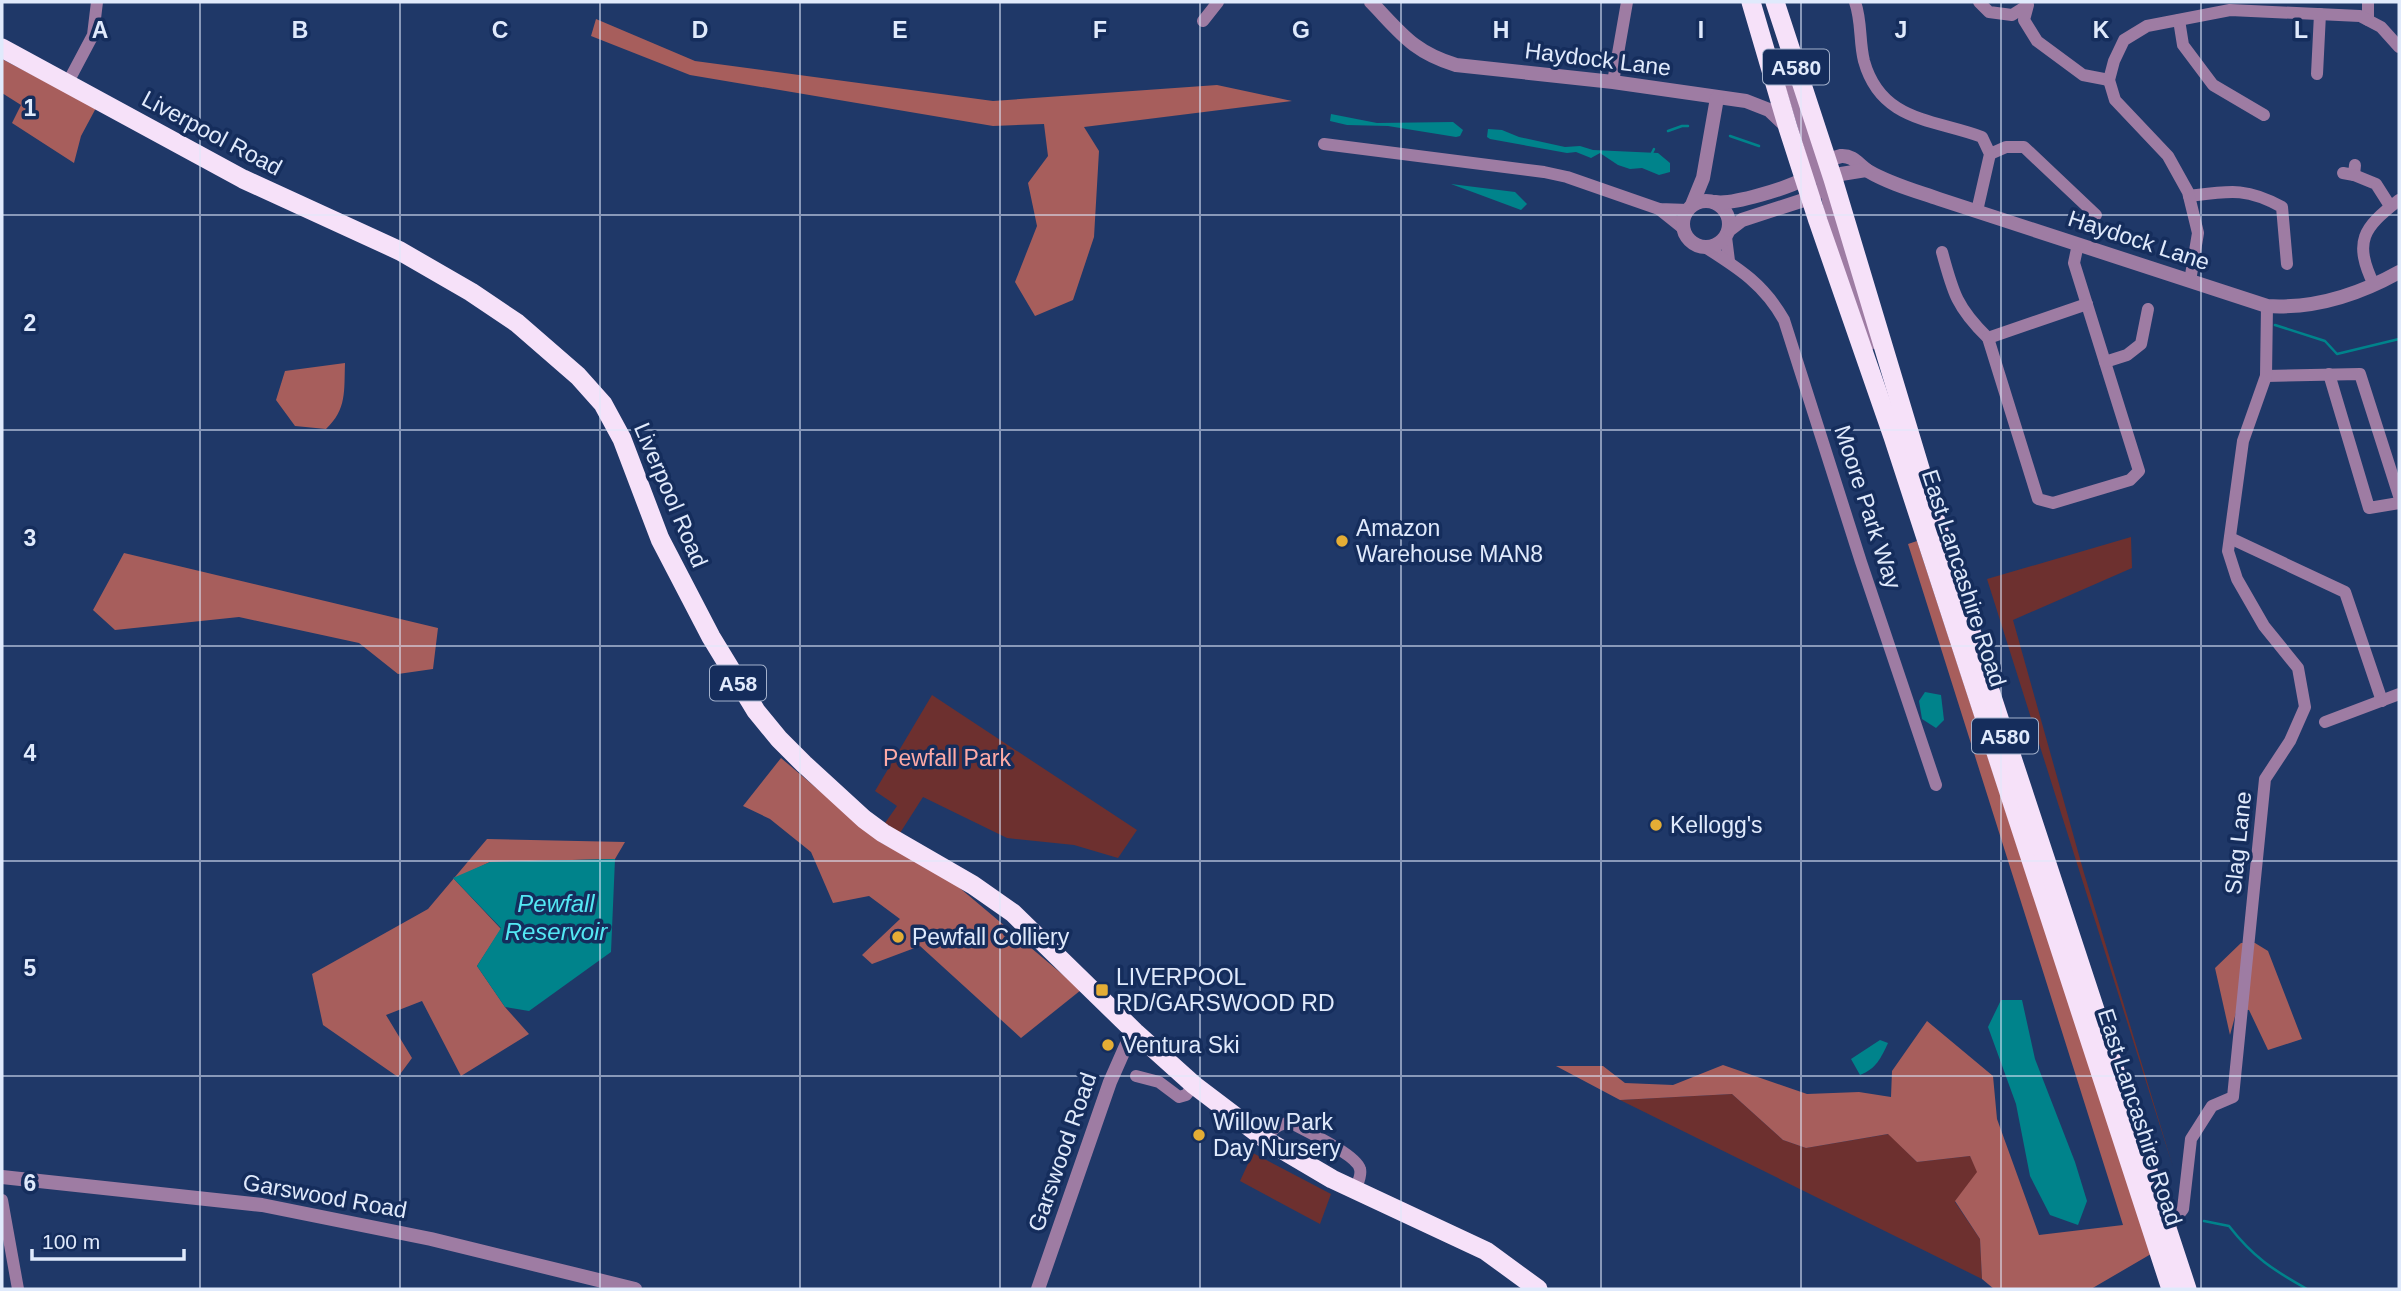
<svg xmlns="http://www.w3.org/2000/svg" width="2401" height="1291" font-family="Arial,sans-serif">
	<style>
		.green { fill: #6d302f }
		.forest { fill: #a75e5c }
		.water { fill: #00838b }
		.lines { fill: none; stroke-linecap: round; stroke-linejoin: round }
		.stream { stroke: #00838b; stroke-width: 2.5 }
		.minor { stroke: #9e7ca3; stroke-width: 12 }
		.tertiary { stroke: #9e7ca3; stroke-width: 14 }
		.trunk { stroke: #f6e1f9; stroke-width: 19 }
		.grid { fill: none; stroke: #e0eafc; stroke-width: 2; stroke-opacity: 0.55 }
		.poi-dot { fill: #e4ad35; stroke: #152d5c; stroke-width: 2.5 }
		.labels { text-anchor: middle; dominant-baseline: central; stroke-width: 7; stroke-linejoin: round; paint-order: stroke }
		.shield { fill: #152d5c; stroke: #a3b1cc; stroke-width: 2 }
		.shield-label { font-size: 21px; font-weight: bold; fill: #e0eafc }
		.street-label { font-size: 23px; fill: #e0eafc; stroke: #152d5c }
		.poi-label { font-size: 23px; fill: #e0eafc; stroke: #152d5c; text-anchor: start }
		.park-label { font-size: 23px; fill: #feaaa6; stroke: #152d5c }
		.water-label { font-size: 24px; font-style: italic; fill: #53e8f4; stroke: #152d5c }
		.grid-label { font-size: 23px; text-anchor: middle; font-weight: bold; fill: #e0eafc; stroke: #152d5c; stroke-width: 7; stroke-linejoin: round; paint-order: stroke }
	</style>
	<rect width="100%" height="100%" fill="#1f3868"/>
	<g class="green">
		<path d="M 2131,537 L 2132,568 L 2013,620 L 2084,873 L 2173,1167 L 1987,579 Z"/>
		<path d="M 932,695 L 1137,830 L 1118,858 L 1074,845 L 1007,838 L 923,797 L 900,833 L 885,823 L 897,806 L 875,791 Z"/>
		<path d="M 1732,1094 L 1783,1140 L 1806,1148 L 1889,1134 L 1917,1162 L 1970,1156 L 1978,1172 L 1955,1202 L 1980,1239 L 1982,1279 L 1620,1100 Z"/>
		<path d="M 1253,1153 L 1331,1194 L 1320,1224 L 1240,1181 Z"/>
	</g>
	<g class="forest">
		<path d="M 596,19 L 695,61 L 993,101 L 1217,85 L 1292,101 L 1084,127 L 1099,151 L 1094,237 L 1073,300 L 1035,316 L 1015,282 L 1037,226 L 1028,183 L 1048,156 L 1044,124 L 993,126 L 690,75 L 591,36 Z"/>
		<path d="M 2,59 L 96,108 L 81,136 L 74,163 L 12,123 L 21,105 L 2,93 Z"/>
		<path d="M 345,363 C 344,391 347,409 326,429 L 295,426 L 276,400 L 285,371 Z"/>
		<path d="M 1917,541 L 2151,1254 L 2091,1289 L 1994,1289 L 1982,1279 L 1980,1239 L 1955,1201 L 1977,1172 L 1970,1156 L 1917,1162 L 1888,1134 L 1806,1148 L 1783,1140 L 1732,1094 L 1620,1100 L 1556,1066 L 1603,1066 L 1625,1083 L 1673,1085 L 1723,1065 L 1807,1094 L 1859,1092 L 1891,1097 L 1892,1071 L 1927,1021 L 1993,1076 L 1997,1119 L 2039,1235 L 2123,1225 L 1908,544 Z"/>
		<path d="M 124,553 L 438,628 L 433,669 L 398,674 L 359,643 L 239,617 L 115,630 L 93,610 Z"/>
		<path d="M 781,758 L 880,842 L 949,879 L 1081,990 L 1021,1038 L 920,946 L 872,964 L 862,955 L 900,919 L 869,896 L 833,903 L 811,852 L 770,819 L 743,806 Z"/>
		<path d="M 487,839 L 625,842 L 615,859 L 490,862 L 454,879 L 501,929 L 477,966 L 505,1007 L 529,1034 L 461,1076 L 422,1001 L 386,1015 L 412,1058 L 398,1077 L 323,1025 L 312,974 L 428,909 Z"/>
		<path d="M 2241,943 L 2255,943 L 2268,951 L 2302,1039 L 2268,1050 L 2249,1010 L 2237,1009 L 2230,1035 L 2215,968 Z"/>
	</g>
	<g class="water">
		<path d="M 1331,114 L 1377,123 L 1453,122 L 1463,130 L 1460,136 L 1456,137 L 1388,126 L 1347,125 L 1330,121 Z"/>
		<path d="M 1488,129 L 1502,130 L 1519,137 L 1565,147 L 1580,146 L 1593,150 L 1658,153 L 1670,163 L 1670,172 L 1659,175 L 1642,168 L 1630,169 L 1618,165 L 1600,153 L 1591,158 L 1576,152 L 1567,153 L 1490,139 L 1487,137 Z"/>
		<path d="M 1451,184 L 1515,192 L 1527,204 L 1521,210 Z"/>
		<path d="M 1925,692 L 1941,695 L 1944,720 L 1936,728 L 1922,719 L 1919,701 Z"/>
		<path d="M 615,859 L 611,952 L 529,1011 L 505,1007 L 477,966 L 501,928 L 453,878 L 490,862 Z"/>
		<path d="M 2001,1000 L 2022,1000 L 2035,1059 L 2075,1162 L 2087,1201 L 2078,1225 L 2050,1215 L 2030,1176 L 2016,1104 L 1988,1027 Z"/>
		<path d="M 1880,1040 L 1888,1043 C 1881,1058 1876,1069 1860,1075 L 1851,1059 Z"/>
	</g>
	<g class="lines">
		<g class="stream">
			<path d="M 1668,131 L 1682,126 L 1688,126"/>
			<path d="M 1730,136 L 1759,146"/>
			<path d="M 1652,153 L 1654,149"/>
			<path d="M 2275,325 L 2325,341 L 2337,354 L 2399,339"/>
			<path d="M 2204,1221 L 2229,1226 C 2253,1257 2273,1270 2307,1289"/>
		</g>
		<g class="minor">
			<path d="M 1855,2 C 1862,22 1859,41 1864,61 C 1881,122 1934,119 1982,137 L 1990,154 L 1977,211"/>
			<path d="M 1979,2 L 1989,12 L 2012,15 L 2028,5 L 2024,20 L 2037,41 L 2083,75 L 2109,80"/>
			<path d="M 2179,20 L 2183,45 L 2213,85 L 2264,115"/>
			<path d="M 2368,20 L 2368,2"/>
			<path d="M 1203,21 L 1218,2"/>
			<path d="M 2317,74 L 2320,14"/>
			<path d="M 1613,82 L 1627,2"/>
			<path d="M 67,84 L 93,35 L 97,2"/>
			<path d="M 1324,144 L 1544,172 L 1567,177 L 1659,209 L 1688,210"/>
			<path d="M 1990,154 L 2006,147 L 2024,147 L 2096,215"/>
			<path d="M 2343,173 L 2354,175 L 2355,165"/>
			<path d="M 2354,175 L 2376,184 L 2390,206"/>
			<path d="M 2189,196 C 2229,191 2246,187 2282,207 L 2287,264"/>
			<path d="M 1659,209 L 1684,229"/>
			<path d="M 1726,237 L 1729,261"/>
			<path d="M 1705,247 C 1738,268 1764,284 1784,320 L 1861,562 L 1936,785"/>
			<path d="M 1942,252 C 1953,293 1957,308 1988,338 L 2038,499 L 2053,503 L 2130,480 L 2139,471 L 2074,263 L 2078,244"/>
			<path d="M 2190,281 L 2198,233 L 2188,192 L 2168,156 L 2115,100 L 2109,80 L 2114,61 L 2124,40 L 2147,26 L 2230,10 L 2360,16 L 2381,27 L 2399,47"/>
			<path d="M 2374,285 C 2353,241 2363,228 2399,200"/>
			<path d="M 1988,338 L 2087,304"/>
			<path d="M 2105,362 L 2127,355 L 2141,344 L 2148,309"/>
			<path d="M 2329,374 L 2369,508 L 2399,503"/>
			<path d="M 2266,376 L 2360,374 L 2399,496"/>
			<path d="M 2230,538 L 2345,592 L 2382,701"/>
			<path d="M 2325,722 L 2399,694"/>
			<path d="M 1136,1076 L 1159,1082 L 1179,1097 L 1186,1095 L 1194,1085"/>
			<path d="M 1265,1140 C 1272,1129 1278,1123 1291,1123 C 1306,1131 1357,1155 1360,1169 C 1362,1176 1357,1184 1355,1191"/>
			<path d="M 2,1200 L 18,1289"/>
			<path d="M 2168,1228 L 2183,1209 L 2191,1139 L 2212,1106 L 2233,1097 L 2265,779 L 2290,741 L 2305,707 L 2298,668 L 2264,626 L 2237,579 L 2228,551 L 2243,441 L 2266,376 L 2267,306"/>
		</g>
		<g class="tertiary">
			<path d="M 1371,2 C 1401,33 1413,52 1456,65 L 1613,82 L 1746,101 L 1769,110 L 1787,127"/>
			<path d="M 1789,75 L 1815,160 L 1817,177"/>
			<path d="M 1824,178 L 1838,242 L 1870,343"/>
			<circle cx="1706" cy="224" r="23"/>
			<path d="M 1715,202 C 1733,205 1787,188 1804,179 C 1817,172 1825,159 1841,156 C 1853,155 1859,165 1868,171 C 1890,184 1916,191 1939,199 L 2267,306 C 2315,309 2358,295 2399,272"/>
			<path d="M 1692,205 L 1703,178 L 1717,98"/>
			<path d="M 1729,230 L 1742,220 L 1810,198 L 1841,174 L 1866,170"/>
			<path d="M 2,1177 L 262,1205 L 431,1239 L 635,1289"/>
			<path d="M 1038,1289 L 1110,1082 L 1129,1039 L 1135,1032"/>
		</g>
		<g class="trunk">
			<path d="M 1751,2 L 1788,128 L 1818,221 L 1893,437 L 2171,1289"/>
			<path d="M 1775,2 L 1833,179 L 1934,515 L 1993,700 L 2187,1289"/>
			<path d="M 2,48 L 243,179 L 400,251 L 471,292 L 517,323 L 578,376 L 603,404 L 622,439 L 660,539 L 711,637 L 756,711 L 779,739 L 804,764 L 864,819 L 883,833 L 973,885 L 1013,913 L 1135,1032 L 1194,1085 L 1269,1142 L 1332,1179 L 1486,1251 L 1538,1289"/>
		</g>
	</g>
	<path class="grid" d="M 200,2 L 200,1289M 400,2 L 400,1289M 600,2 L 600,1289M 800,2 L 800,1289M 1000,2 L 1000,1289M 1200,2 L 1200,1289M 1401,2 L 1401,1289M 1601,2 L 1601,1289M 1801,2 L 1801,1289M 2001,2 L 2001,1289M 2201,2 L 2201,1289M 2,215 L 2399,215M 2,430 L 2399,430M 2,646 L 2399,646M 2,861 L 2399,861M 2,1076 L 2399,1076"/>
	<g class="poi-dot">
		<circle cx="1342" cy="541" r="7"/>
		<circle cx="1656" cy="825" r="7"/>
		<circle cx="898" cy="937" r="7"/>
		<rect x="1095" y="983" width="14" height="14" rx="3.5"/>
		<circle cx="1108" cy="1045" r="7"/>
		<circle cx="1199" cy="1135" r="7"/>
	</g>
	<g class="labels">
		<g class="shield">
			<rect x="1763" y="49.5" width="66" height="35" rx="5"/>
			<rect x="710" y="665.5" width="56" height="35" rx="5"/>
			<rect x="1972" y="718.5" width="66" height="35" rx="5"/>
		</g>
		<g class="shield-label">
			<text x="1796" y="67">A580</text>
			<text x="738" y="683">A58</text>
			<text x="2005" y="736">A580</text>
		</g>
		<g class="street-label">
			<text transform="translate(1598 59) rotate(7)">Haydock Lane</text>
			<text transform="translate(212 133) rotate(28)">Liverpool Road</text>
			<text transform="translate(2139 240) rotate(18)">Haydock Lane</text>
			<text transform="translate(671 495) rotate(67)">Liverpool Road</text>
			<text transform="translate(1868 507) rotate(72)">Moore Park Way</text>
			<text transform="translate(1964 578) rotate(72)">East Lancashire Road</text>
			<text transform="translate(2238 843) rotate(-84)">Slag Lane</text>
			<text transform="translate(2140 1117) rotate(72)">East Lancashire Road</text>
			<text transform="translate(1062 1152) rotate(-71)">Garswood Road</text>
			<text transform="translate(325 1196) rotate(10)">Garswood Road</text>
		</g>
		<g class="poi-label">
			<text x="1356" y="528">Amazon<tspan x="1356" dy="26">Warehouse MAN8</tspan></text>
			<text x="1670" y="825">Kellogg's</text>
			<text x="912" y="937">Pewfall Colliery</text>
			<text x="1116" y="977">LIVERPOOL<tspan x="1116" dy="26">RD/GARSWOOD RD</tspan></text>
			<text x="1122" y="1045">Ventura Ski</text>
			<text x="1213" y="1122">Willow Park<tspan x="1213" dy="26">Day Nursery</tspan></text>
		</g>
		<g class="park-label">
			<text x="947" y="758">Pewfall Park</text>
		</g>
		<g class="water-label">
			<text x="556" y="903">Pewfall<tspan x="556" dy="28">Reservoir</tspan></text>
		</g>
	</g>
	<g class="grid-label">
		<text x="100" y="38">A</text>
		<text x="300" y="38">B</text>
		<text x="500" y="38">C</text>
		<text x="700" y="38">D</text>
		<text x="900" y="38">E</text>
		<text x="1100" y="38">F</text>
		<text x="1301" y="38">G</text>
		<text x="1501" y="38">H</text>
		<text x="1701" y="38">I</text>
		<text x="1901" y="38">J</text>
		<text x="2101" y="38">K</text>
		<text x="2301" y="38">L</text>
		<text x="30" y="116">1</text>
		<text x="30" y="331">2</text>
		<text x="30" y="546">3</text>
		<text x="30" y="761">4</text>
		<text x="30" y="976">5</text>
		<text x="30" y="1191">6</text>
	</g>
	<rect width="2401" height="1291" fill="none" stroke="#e0eafc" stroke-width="7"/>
	<path d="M32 1249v10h152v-10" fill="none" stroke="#e0eafc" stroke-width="3.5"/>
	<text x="42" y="1249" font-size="21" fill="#e0eafc" stroke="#152d5c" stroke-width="5" paint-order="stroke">100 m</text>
</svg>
